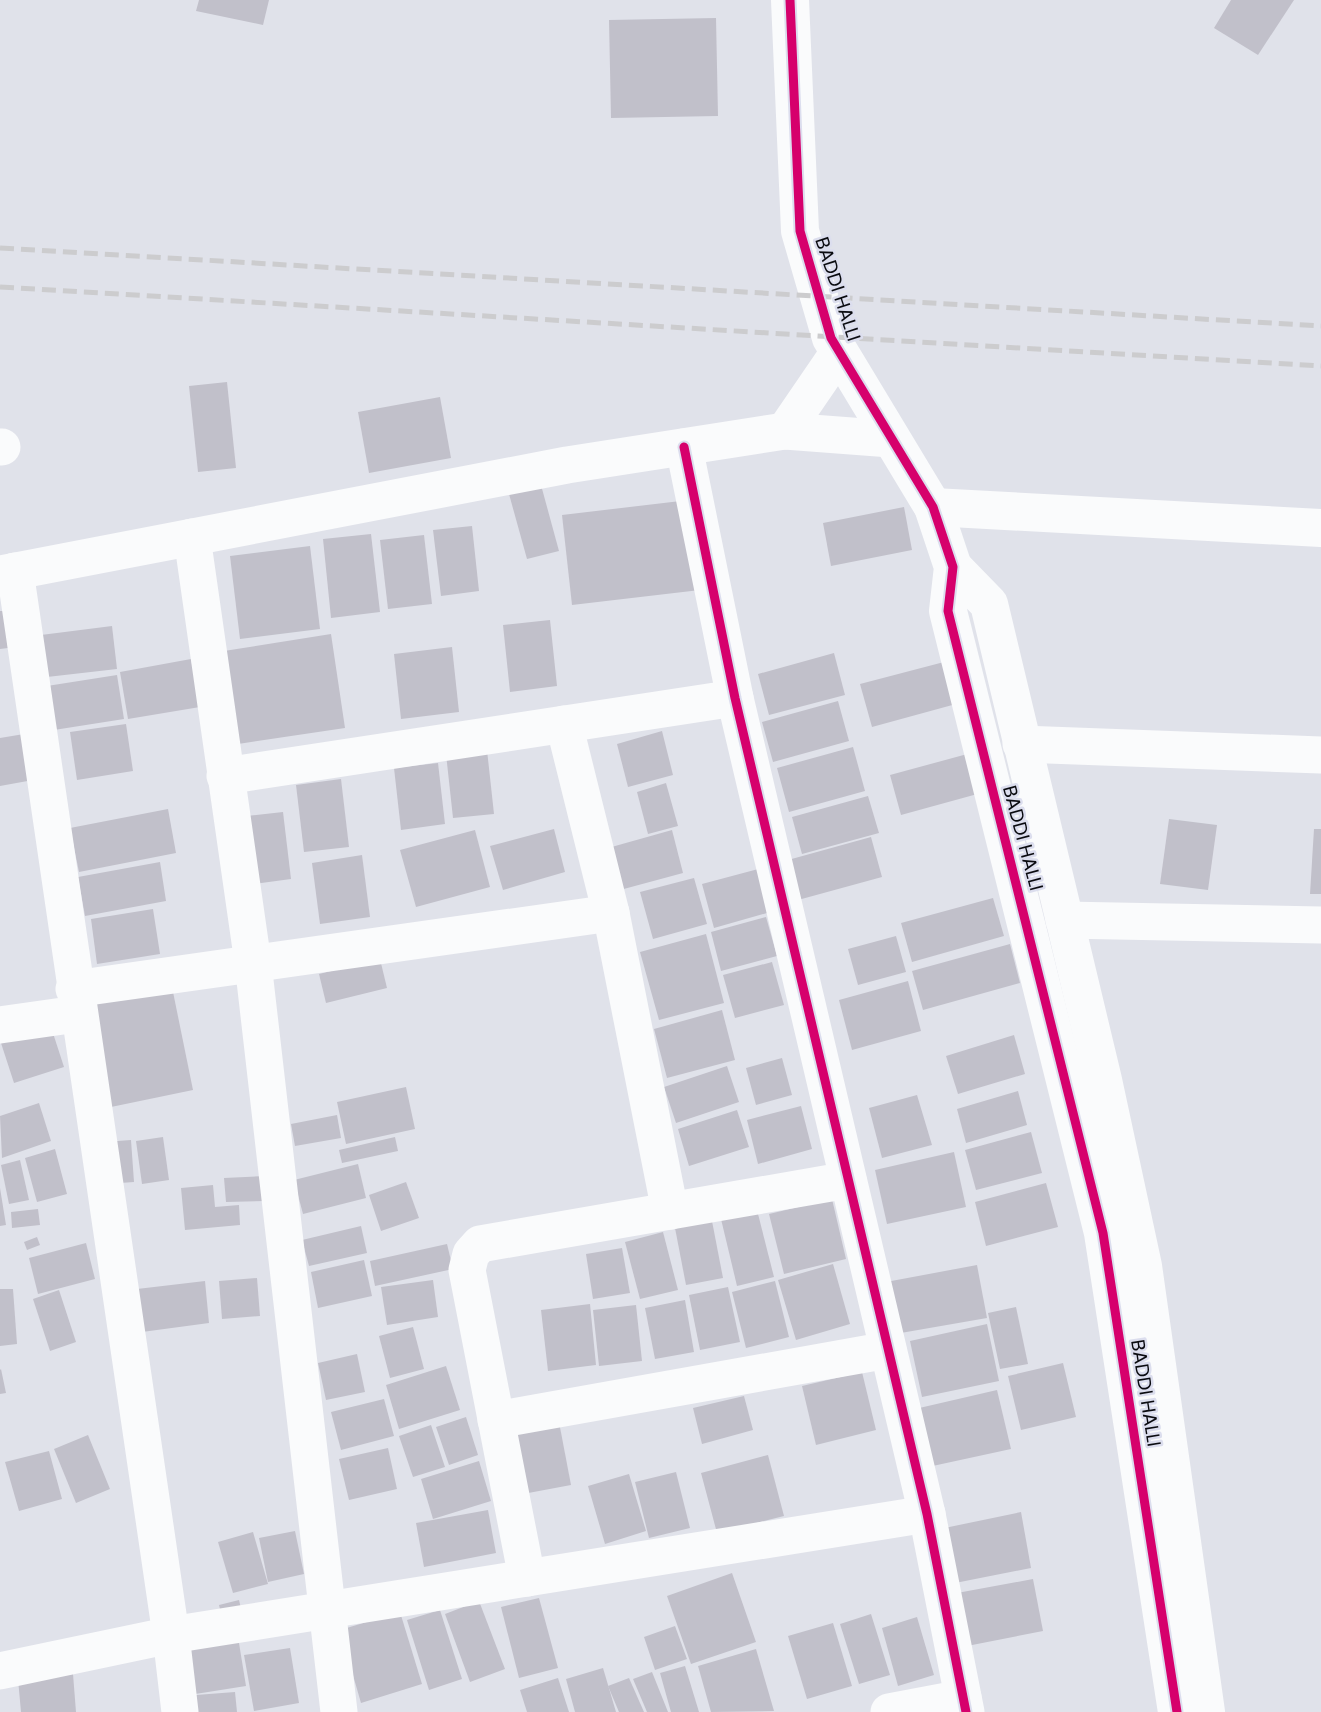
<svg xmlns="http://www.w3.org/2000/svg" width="1321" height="1712" font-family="Poppins,sans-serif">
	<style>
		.building { fill: #c1c0ca }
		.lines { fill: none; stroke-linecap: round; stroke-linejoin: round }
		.street { stroke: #fafbfc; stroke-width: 37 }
		.secondary { stroke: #fafbfc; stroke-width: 38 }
		.rail { stroke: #ccccce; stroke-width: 5; stroke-dasharray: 14 7; stroke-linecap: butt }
		.cycleway-casing { stroke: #dcdeee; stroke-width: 13 }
		.cycleway { stroke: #d6006c; stroke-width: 9 }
		.labels { text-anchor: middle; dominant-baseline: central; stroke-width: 5; stroke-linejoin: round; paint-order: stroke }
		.street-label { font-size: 19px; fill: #0a0b10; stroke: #dcdeee }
	</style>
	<rect width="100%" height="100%" fill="#e0e2ea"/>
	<g class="building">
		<path d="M 199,0 L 269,0 L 263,25 L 196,11 Z"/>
		<path d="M 1231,0 L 1294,0 L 1258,55 L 1214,28 Z"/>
		<path d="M 716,18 L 718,116 L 611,118 L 609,20 Z"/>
		<path d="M 227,382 L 236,468 L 198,472 L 189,386 Z"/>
		<path d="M 440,397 L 451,458 L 369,473 L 358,412 Z"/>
		<path d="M 541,485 L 559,551 L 527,559 L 509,494 Z"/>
		<path d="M 689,500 L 700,590 L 572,605 L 562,515 Z"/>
		<path d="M 904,507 L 912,550 L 831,566 L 823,523 Z"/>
		<path d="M 472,526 L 479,591 L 441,596 L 433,530 Z"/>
		<path d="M 371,534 L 380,612 L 331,618 L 323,539 Z"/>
		<path d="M 424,535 L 432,604 L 388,609 L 380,540 Z"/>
		<path d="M 310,546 L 320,629 L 240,639 L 230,556 Z"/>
		<path d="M 0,611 L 4,611 L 8,648 L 0,649 Z"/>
		<path d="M 550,620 L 557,686 L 510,692 L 503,625 Z"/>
		<path d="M 112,626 L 117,669 L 47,677 L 41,635 Z"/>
		<path d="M 331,634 L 345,728 L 238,744 L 224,651 Z"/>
		<path d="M 452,647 L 459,712 L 401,719 L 394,654 Z"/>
		<path d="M 834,653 L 845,695 L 769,715 L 758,674 Z"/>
		<path d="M 191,659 L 200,707 L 128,719 L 120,672 Z"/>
		<path d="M 944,662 L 956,704 L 872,727 L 860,684 Z"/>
		<path d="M 117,675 L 124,719 L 54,730 L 47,686 Z"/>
		<path d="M 838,701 L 849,741 L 773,762 L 762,722 Z"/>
		<path d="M 126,724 L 133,771 L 77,780 L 70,732 Z"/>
		<path d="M 662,731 L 673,775 L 628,787 L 617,744 Z"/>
		<path d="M 24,734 L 33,780 L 0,786 L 0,738 Z"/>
		<path d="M 853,747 L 865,791 L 789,812 L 777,768 Z"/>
		<path d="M 487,750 L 494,814 L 453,818 L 446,754 Z"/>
		<path d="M 971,753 L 981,793 L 901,815 L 890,775 Z"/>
		<path d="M 438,763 L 445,824 L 401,830 L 394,768 Z"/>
		<path d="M 341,779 L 349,847 L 304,852 L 296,785 Z"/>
		<path d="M 666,783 L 678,826 L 648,834 L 637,792 Z"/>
		<path d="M 868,796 L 879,833 L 802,854 L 792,817 Z"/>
		<path d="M 168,809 L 176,853 L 79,872 L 70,828 Z"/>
		<path d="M 283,812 L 291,879 L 254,884 L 246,816 Z"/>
		<path d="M 1169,819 L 1217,825 L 1208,890 L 1160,884 Z"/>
		<path d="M 554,829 L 565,872 L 503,890 L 490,846 Z"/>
		<path d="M 1314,829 L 1321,829 L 1321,894 L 1310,894 Z"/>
		<path d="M 475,830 L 490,887 L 416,907 L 400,850 Z"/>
		<path d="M 672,830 L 683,873 L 620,890 L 608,848 Z"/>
		<path d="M 871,837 L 882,877 L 798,900 L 788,860 Z"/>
		<path d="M 362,855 L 370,917 L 320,924 L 312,863 Z"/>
		<path d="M 160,862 L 166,901 L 85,916 L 78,877 Z"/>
		<path d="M 762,868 L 774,911 L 714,928 L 702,884 Z"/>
		<path d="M 694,878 L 707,924 L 653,939 L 640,892 Z"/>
		<path d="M 993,898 L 1004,936 L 912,962 L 901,923 Z"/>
		<path d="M 153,909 L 160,954 L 97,964 L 91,919 Z"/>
		<path d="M 766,917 L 777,956 L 721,971 L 711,932 Z"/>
		<path d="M 706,934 L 724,1003 L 659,1020 L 640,952 Z"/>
		<path d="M 896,936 L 906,972 L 858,985 L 848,949 Z"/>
		<path d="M 1010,944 L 1020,983 L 923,1010 L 912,971 Z"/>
		<path d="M 380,959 L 387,988 L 326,1003 L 319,974 Z"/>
		<path d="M 772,962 L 784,1005 L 735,1018 L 723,975 Z"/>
		<path d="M 908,981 L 921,1031 L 852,1050 L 839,1000 Z"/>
		<path d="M 172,987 L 193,1090 L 111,1107 L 90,1004 Z"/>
		<path d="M 722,1010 L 735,1060 L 667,1078 L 654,1029 Z"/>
		<path d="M 51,1027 L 64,1067 L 14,1083 L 1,1043 Z"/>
		<path d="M 1014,1035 L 1025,1074 L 958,1094 L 946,1056 Z"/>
		<path d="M 782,1058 L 792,1095 L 756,1105 L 746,1068 Z"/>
		<path d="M 727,1066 L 739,1102 L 676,1123 L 664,1087 Z"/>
		<path d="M 406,1087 L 415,1129 L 346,1144 L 337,1102 Z"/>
		<path d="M 1018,1091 L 1027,1125 L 966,1143 L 957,1109 Z"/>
		<path d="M 917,1095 L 932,1145 L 882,1158 L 869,1108 Z"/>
		<path d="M 39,1103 L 51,1141 L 2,1158 L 0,1116 Z"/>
		<path d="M 801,1106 L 812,1149 L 758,1164 L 747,1120 Z"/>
		<path d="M 737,1110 L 749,1147 L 689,1166 L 678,1129 Z"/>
		<path d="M 337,1115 L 341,1138 L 295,1146 L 291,1124 Z"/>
		<path d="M 1031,1132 L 1042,1173 L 976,1190 L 965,1150 Z"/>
		<path d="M 163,1137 L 169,1180 L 142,1184 L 136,1141 Z"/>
		<path d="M 395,1137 L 398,1151 L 342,1163 L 339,1150 Z"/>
		<path d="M 131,1140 L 134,1182 L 106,1184 L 104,1142 Z"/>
		<path d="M 55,1149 L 67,1194 L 37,1202 L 25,1158 Z"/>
		<path d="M 954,1152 L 966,1207 L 887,1224 L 875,1170 Z"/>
		<path d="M 20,1160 L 29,1200 L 9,1204 L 1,1165 Z"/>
		<path d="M 358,1164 L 366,1198 L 303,1214 L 294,1180 Z"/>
		<path d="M 265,1176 L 266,1201 L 226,1202 L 224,1178 Z"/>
		<path d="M 406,1182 L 419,1218 L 381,1231 L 369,1195 Z"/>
		<path d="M 1046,1183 L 1058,1227 L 986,1246 L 975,1202 Z"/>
		<path d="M 213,1185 L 215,1207 L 239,1205 L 240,1225 L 185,1230 L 181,1188 Z"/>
		<path d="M 0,1188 L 6,1225 L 0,1226 Z"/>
		<path d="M 832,1199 L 846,1259 L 784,1274 L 769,1214 Z"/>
		<path d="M 38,1209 L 40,1225 L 12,1228 L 11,1212 Z"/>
		<path d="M 757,1210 L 774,1277 L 737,1286 L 721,1219 Z"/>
		<path d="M 712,1221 L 723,1278 L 686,1285 L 675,1228 Z"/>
		<path d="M 361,1226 L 367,1253 L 309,1266 L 302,1240 Z"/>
		<path d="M 663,1232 L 678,1290 L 640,1299 L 625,1242 Z"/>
		<path d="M 37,1237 L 40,1245 L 27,1250 L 24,1242 Z"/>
		<path d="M 86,1243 L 95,1279 L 38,1294 L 29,1258 Z"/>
		<path d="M 447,1244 L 453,1269 L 375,1286 L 370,1261 Z"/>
		<path d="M 622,1248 L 630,1293 L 593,1299 L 586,1254 Z"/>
		<path d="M 364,1260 L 372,1296 L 318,1308 L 311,1272 Z"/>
		<path d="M 833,1264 L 850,1324 L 796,1340 L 778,1280 Z"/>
		<path d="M 977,1265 L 987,1318 L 895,1334 L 886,1282 Z"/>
		<path d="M 257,1278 L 260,1316 L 222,1319 L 219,1281 Z"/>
		<path d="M 433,1280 L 438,1317 L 387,1325 L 381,1287 Z"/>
		<path d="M 205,1281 L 209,1323 L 142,1332 L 137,1289 Z"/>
		<path d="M 775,1281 L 789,1337 L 746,1348 L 732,1292 Z"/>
		<path d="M 728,1287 L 740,1342 L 700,1350 L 689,1295 Z"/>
		<path d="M 0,1289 L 13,1289 L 17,1344 L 0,1346 Z"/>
		<path d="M 59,1290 L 76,1342 L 50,1351 L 33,1299 Z"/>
		<path d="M 685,1300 L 694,1352 L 655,1359 L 645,1308 Z"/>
		<path d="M 590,1304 L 596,1365 L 548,1371 L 541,1310 Z"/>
		<path d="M 636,1305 L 642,1361 L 599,1366 L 593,1310 Z"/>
		<path d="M 1016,1307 L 1028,1364 L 1000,1369 L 988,1313 Z"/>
		<path d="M 987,1324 L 999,1381 L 922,1397 L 910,1341 Z"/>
		<path d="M 413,1327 L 424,1369 L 390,1378 L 379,1336 Z"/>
		<path d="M 357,1354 L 365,1392 L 326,1400 L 318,1363 Z"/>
		<path d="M 1063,1363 L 1076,1417 L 1021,1430 L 1008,1376 Z"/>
		<path d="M 446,1366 L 460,1410 L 399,1429 L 386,1385 Z"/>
		<path d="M 1,1369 L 6,1393 L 0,1394 L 0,1370 Z"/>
		<path d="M 862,1372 L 876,1430 L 816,1445 L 802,1386 Z"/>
		<path d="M 997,1390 L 1011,1449 L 928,1467 L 915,1409 Z"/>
		<path d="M 744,1396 L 753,1430 L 702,1444 L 693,1408 Z"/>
		<path d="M 384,1399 L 394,1436 L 341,1450 L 331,1412 Z"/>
		<path d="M 466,1417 L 478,1455 L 449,1465 L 436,1427 Z"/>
		<path d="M 559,1422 L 571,1485 L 523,1494 L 511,1431 Z"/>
		<path d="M 431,1425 L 445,1467 L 413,1477 L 399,1436 Z"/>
		<path d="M 88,1435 L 110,1489 L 76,1503 L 54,1449 Z"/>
		<path d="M 388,1448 L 397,1489 L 349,1500 L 339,1459 Z"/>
		<path d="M 49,1451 L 62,1499 L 19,1511 L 5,1462 Z"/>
		<path d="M 768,1455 L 784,1516 L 717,1533 L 701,1473 Z"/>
		<path d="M 479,1461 L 491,1501 L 433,1519 L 421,1479 Z"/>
		<path d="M 676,1472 L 690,1528 L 649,1538 L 635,1482 Z"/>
		<path d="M 629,1474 L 646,1531 L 605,1544 L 588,1486 Z"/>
		<path d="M 488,1510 L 496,1553 L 424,1567 L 416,1523 Z"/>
		<path d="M 1021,1512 L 1031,1568 L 945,1585 L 935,1530 Z"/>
		<path d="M 295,1531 L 304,1574 L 268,1582 L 259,1538 Z"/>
		<path d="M 253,1532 L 268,1584 L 233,1593 L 218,1542 Z"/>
		<path d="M 732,1573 L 756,1642 L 691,1664 L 667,1596 Z"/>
		<path d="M 1033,1579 L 1043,1631 L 967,1646 L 957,1593 Z"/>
		<path d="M 539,1598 L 558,1668 L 519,1678 L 501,1607 Z"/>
		<path d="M 239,1600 L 243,1617 L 223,1622 L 219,1605 Z"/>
		<path d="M 479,1601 L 505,1669 L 470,1682 L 445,1614 Z"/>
		<path d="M 440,1610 L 462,1679 L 429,1690 L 407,1620 Z"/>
		<path d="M 400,1612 L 422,1684 L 361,1703 L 340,1630 Z"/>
		<path d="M 871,1614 L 890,1675 L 859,1684 L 840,1624 Z"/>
		<path d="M 917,1617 L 934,1675 L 898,1686 L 882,1628 Z"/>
		<path d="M 833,1623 L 852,1686 L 807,1699 L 788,1636 Z"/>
		<path d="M 675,1626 L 687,1659 L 655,1670 L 644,1637 Z"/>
		<path d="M 238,1637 L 246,1686 L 189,1695 L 181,1647 Z"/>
		<path d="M 290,1648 L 299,1703 L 254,1711 L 244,1655 Z"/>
		<path d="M 756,1649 L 774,1711 L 711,1712 L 698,1666 Z"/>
		<path d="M 685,1666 L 699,1712 L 671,1712 L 660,1673 Z"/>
		<path d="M 603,1668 L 616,1712 L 575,1712 L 566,1679 Z"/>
		<path d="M 652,1672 L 668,1712 L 647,1712 L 633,1679 Z"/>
		<path d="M 73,1674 L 76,1712 L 21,1712 L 18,1679 Z"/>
		<path d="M 558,1678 L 569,1712 L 527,1712 L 520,1690 Z"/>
		<path d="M 629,1678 L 644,1712 L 619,1712 L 608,1686 Z"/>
		<path d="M 235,1692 L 237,1712 L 184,1712 L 183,1696 Z"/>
	</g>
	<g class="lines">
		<g class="street">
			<path d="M 785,431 L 839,352"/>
			<path d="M 0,447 L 2,447"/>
			<path d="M 684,447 L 735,698 L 927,1514 L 966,1712"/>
			<path d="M 192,537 L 253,963 L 339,1712"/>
			<path d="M 15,571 L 171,1635 L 180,1712"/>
			<path d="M 0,574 L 567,465 L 785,431 L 891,439"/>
			<path d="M 564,724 L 611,913 L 670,1211"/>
			<path d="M 1021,744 L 1321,755"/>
			<path d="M 225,776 L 735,698"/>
			<path d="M 1064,920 L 1321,925"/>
			<path d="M 74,989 L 611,913"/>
			<path d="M 0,1025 L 77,1014"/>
			<path d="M 496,1420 L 888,1350"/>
			<path d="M 527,1578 L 467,1270 L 471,1254 L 480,1244 L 848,1180"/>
			<path d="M 0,1671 L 171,1635 L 927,1514"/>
			<path d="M 889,1712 L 963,1698"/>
		</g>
		<g class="secondary">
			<path d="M 790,0 L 800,231 L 831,338 L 933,507 L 953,567 L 948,611 L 1103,1233 L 1177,1712"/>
			<path d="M 933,507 L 1321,528"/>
			<path d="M 953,567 L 989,604 L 1103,1080 L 1143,1266 L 1206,1712"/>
		</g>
		<g class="rail">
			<path d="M 0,248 L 1321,326"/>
			<path d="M 0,287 L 1321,366"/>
		</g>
		<g class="cycleway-casing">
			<g id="cycleway">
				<path d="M 790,0 L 800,231 L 831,338 L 933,507 L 953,567 L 948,611 L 1103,1233 L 1177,1712"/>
				<path d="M 684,447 L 735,698 L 927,1514 L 966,1712"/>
			</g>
		</g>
		<use href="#cycleway" class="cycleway"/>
	</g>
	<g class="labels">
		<g class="street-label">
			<text transform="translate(838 289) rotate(72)">BADDI HALLI</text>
			<text transform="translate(1023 838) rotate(75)">BADDI HALLI</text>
			<text transform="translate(1146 1393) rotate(81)">BADDI HALLI</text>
		</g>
	</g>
</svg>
